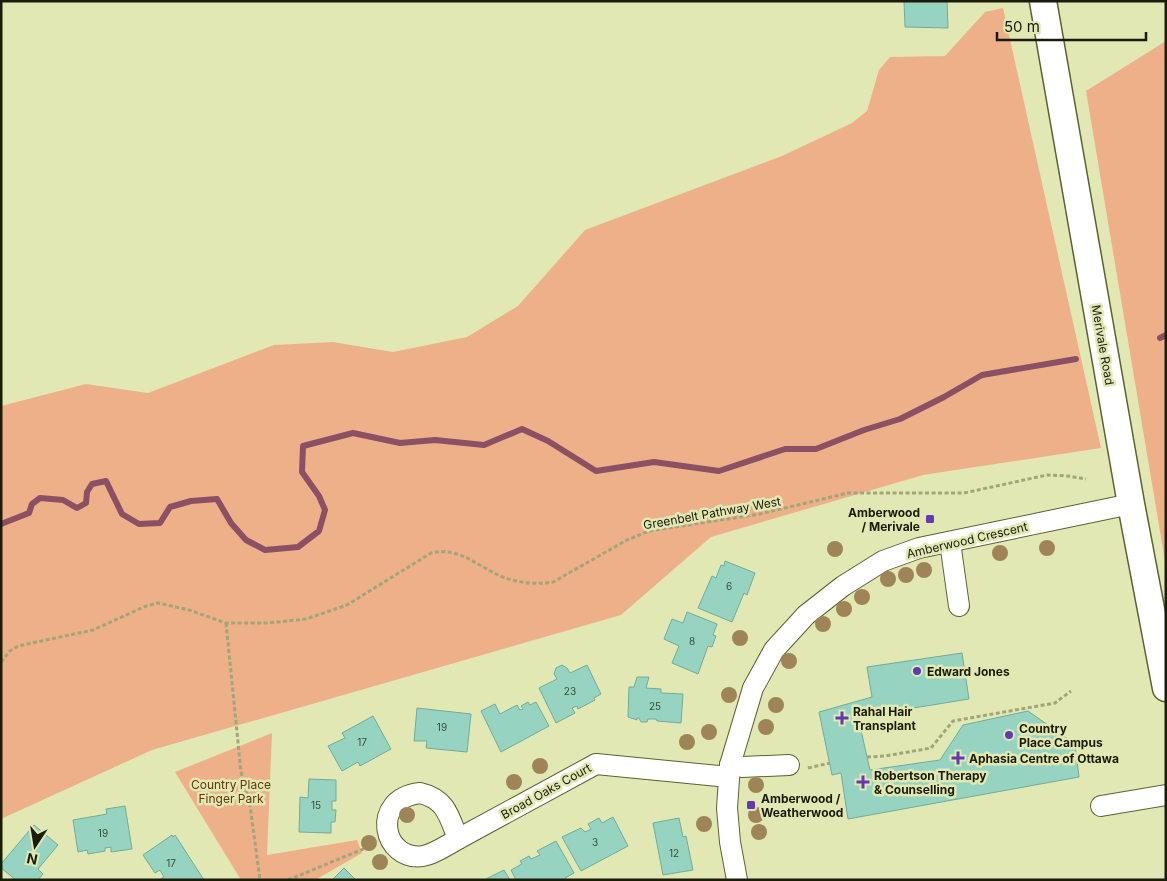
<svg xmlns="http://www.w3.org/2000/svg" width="1167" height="881" font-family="Inter,sans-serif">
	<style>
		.green { fill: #eeb089 }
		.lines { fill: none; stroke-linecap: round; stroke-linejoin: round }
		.stream { stroke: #8b5064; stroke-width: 6 }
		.building { fill: #96d4c1; stroke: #70ac9a }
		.minor-casing { stroke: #5d6132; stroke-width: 22 }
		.major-casing { stroke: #5d6132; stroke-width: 29 }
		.path { stroke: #a0a57c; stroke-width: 3; stroke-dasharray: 4 2.5; stroke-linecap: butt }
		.minor { stroke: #fff; stroke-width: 20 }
		.major { stroke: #fff; stroke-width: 26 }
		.tree { fill: #9e8456 }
		.poi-dot { fill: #623ab2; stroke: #e2e8b4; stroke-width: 2 }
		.labels { text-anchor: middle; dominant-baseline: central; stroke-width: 5; stroke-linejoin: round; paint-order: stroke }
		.number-label { font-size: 10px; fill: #394a36 }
		.street-label { font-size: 12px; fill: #1a1c08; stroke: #e2e8b4 }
		.poi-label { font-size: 12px; font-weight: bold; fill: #1a1c08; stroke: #e2e8b4; text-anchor: start }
		.park-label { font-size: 12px; fill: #66330a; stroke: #e2e8b4 }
	</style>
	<rect width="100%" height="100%" fill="#e2e8b4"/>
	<g class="green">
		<path d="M 1003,8 L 1101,448 L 923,475 L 711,537 L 621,615 L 152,750 L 1,819 L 1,406 L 86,384 L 148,393 L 274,345 L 333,342 L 393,352 L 467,337 L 518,306 L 585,230 L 782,156 L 852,123 L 867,111 L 879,70 L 890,57 L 945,56 L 985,12 Z"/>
		<path d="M 1166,41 L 1166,567 L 1086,91 Z"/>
		<path d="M 272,733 L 267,855 L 357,840 L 362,853 L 315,880 L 241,880 L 175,772 Z"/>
	</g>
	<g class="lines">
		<g class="stream">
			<path d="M 1160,338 L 1166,335"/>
			<path d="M 1,524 L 29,513 L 32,504 L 40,498 L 63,500 L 77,508 L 86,503 L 87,492 L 92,484 L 106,481 L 122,514 L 139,524 L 160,523 L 170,507 L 191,501 L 217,499 L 231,523 L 246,540 L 265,550 L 298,547 L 319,531 L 325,510 L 319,496 L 302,472 L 303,446 L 353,433 L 400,443 L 435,440 L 484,445 L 522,429 L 548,441 L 596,471 L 654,462 L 719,471 L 785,449 L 816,449 L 864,430 L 900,419 L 944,397 L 982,375 L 1076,359"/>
		</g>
	</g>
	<g class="building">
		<path d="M 904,1 L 947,1 L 948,28 L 905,27 Z"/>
		<path d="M 725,561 L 755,573 L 747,595 L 744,593 L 732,622 L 698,608 L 712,576 L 716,578 L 721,565 L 724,566 Z"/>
		<path d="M 687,612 L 717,624 L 713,635 L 716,636 L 712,647 L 708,646 L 698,674 L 672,663 L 679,646 L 664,639 L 672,619 L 683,623 Z"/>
		<path d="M 962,653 L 969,699 L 858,717 L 870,770 L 940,760 L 963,725 L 1028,711 L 1075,744 L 1079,777 L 848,819 L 841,773 L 832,775 L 819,712 L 872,697 L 867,667 Z"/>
		<path d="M 562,665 L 567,668 L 570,673 L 587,665 L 601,694 L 594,698 L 595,700 L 578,709 L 577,706 L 572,708 L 575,713 L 556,723 L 539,688 L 557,679 L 554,674 L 556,668 Z"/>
		<path d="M 637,677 L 649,677 L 646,688 L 661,689 L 661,693 L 683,694 L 681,723 L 657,721 L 656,719 L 648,719 L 647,722 L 641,722 L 639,718 L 637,718 L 637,720 L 628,717 L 629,687 L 634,687 Z"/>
		<path d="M 528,702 L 530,705 L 536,702 L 549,726 L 501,752 L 481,711 L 495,704 L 500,714 L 517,705 L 520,710 L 523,709 L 521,706 Z"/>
		<path d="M 417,708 L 471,714 L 467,752 L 426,748 L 427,741 L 414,741 Z"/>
		<path d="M 373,716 L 391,749 L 360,766 L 358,762 L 342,771 L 328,746 L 345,738 L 342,733 Z"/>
		<path d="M 309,779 L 336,780 L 336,801 L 332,801 L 332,810 L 336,810 L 335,822 L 331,822 L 331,833 L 299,832 L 300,797 L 308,798 Z"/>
		<path d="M 125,806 L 132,849 L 111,852 L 111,847 L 105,848 L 105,851 L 88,854 L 87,850 L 78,852 L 73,820 L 107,814 L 106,809 Z"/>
		<path d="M 613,817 L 628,846 L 581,871 L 562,837 L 581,828 L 585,832 L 591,829 L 588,824 L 599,818 L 602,823 Z"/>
		<path d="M 679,818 L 683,837 L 686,836 L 693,870 L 663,875 L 653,823 Z"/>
		<path d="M 34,825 L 58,845 L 38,869 L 43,874 L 38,880 L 16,880 L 1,868 L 1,864 Z"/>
		<path d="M 172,835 L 173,837 L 175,835 L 204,880 L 159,880 L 164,877 L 160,870 L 155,873 L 143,855 Z"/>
		<path d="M 556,841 L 574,873 L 565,878 L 566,880 L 516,880 L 511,870 L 522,864 L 520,861 L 529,856 L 531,859 L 540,855 L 537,851 Z"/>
		<path d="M 344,868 L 356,880 L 332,880 Z"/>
		<path d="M 504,870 L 510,880 L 487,880 L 486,879 Z"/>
	</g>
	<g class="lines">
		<g class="minor-casing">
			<g id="minor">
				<path d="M 950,542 L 959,606"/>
				<path d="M 730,765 L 742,767 L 789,765"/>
				<path d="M 420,793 C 446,799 449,816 458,839 C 447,845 435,854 423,856 C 383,862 369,799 420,793 Z"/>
				<path d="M 1101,806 L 1166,795"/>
				<path d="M 458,839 L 596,764 L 729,777"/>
				<path d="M 737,880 L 730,842 L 727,808 L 730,765 L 753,688 L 774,650 L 806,615 L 843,586 L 883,561 L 919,548 L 1131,504"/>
			</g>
		</g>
		<g class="major-casing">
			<path id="major" d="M 1043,1 L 1131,504 L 1166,688"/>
		</g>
		<g class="path">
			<path d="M 226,623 L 241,772 L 250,805 L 260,880"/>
			<path d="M 1,662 L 10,651 L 18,646 L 93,630 L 146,606 L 158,603 L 189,610 L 226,623 L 268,623 L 306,619 L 347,605 L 431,553 C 459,546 478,567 503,577 C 519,583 536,585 553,582 L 627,540 L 649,531 L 760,514 L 848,493 L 964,493 L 1047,475 L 1068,476 L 1086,479"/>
			<path d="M 867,757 L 885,756 L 931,748 L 953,721 L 1055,703 L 1071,691"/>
			<path d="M 808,768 L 830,763"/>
			<path d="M 288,880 L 373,845"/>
		</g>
		<use href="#minor" class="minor"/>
		<use href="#major" class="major"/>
	</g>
	<g class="tree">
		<circle cx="1047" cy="548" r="8"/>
		<circle cx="835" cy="549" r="8"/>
		<circle cx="1000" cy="553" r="8"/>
		<circle cx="924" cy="570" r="8"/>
		<circle cx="906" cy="575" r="8"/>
		<circle cx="888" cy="579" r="8"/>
		<circle cx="862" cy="597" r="8"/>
		<circle cx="844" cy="609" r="8"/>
		<circle cx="823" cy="624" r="8"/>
		<circle cx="740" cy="638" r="8"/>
		<circle cx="789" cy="661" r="8"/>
		<circle cx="729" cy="695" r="8"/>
		<circle cx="776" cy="705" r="8"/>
		<circle cx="766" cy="727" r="8"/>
		<circle cx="709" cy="732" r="8"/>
		<circle cx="687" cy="742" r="8"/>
		<circle cx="540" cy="766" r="8"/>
		<circle cx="514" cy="782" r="8"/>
		<circle cx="756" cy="785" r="8"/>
		<circle cx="407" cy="815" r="8"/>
		<circle cx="756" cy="815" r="8"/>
		<circle cx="704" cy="824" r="8"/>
		<circle cx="759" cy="832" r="8"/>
		<circle cx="369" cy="843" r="8"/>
		<circle cx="380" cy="862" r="8"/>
	</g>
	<g class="poi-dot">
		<rect x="925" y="514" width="10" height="10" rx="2.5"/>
		<circle cx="917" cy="671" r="5"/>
		<path d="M839.5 710.5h5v5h5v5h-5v5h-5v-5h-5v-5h5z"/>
		<circle cx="1009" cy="735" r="5"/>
		<path d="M955.5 750.5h5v5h5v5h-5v5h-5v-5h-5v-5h5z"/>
		<path d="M860.5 774.5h5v5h5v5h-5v5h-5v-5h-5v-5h5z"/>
		<rect x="746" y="800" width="10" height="10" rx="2.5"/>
	</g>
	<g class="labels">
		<g class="number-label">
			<text x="729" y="586">6</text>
			<text x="692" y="641">8</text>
			<text x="570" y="691">23</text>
			<text x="655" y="706">25</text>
			<text x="442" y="727">19</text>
			<text x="362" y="742">17</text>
			<text x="316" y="805">15</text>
			<text x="103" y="833">19</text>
			<text x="595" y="842">3</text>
			<text x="674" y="853">12</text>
			<text x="171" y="863">17</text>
		</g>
		<g class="street-label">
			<text transform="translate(1103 345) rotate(80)">Merivale Road</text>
			<text transform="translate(712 513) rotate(-10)">Greenbelt Pathway West</text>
			<text transform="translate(967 540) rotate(-13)">Amberwood Crescent</text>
			<text transform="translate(546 791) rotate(-29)">Broad Oaks Court</text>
		</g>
		<g class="poi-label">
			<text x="920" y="512" text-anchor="end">Amberwood<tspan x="920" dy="14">/ Merivale</tspan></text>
			<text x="927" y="671">Edward Jones</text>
			<text x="853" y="711">Rahal Hair<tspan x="853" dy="14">Transplant</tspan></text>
			<text x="1019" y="728">Country<tspan x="1019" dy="14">Place Campus</tspan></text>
			<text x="969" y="758">Aphasia Centre of Ottawa</text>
			<text x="874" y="775">Robertson Therapy<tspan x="874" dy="14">&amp; Counselling</tspan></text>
			<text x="761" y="798">Amberwood /<tspan x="761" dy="14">Weatherwood</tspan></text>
		</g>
		<g class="park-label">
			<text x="231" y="784">Country Place<tspan x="231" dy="14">Finger Park</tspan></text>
		</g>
	</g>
	<rect width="1167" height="881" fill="none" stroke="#1a1c08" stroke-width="5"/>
	<g transform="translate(35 846) rotate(192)" stroke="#e2e8b4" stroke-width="4" paint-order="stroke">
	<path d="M0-4L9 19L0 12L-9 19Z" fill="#1a1c08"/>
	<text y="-8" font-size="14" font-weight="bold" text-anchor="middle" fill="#1a1c08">N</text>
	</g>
	<path d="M997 32v8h149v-8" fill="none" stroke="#1a1c08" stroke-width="2.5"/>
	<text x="1004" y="32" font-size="15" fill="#1a1c08" stroke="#e2e8b4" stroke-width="4" paint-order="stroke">50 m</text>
</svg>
